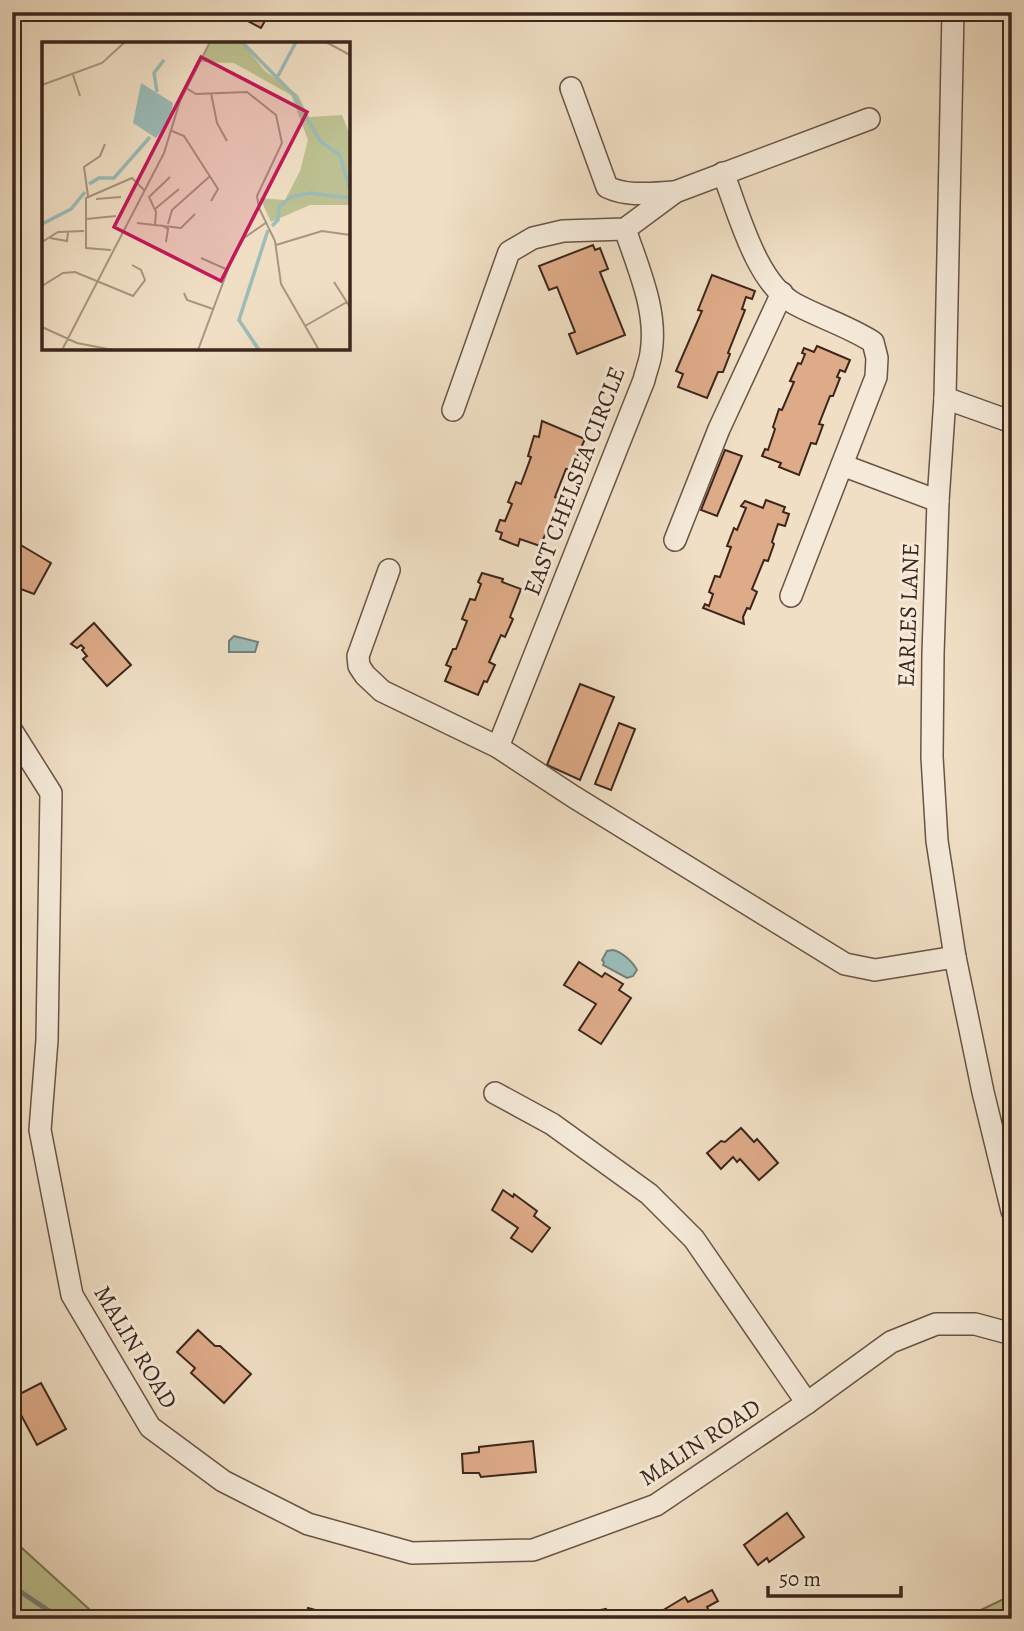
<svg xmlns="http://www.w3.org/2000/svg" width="1024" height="1631" font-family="Alegreya,serif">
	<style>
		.green { fill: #bdc191; stroke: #7c7456; stroke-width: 2 }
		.water { fill: #9bbcb9; stroke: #75807a; stroke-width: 2 }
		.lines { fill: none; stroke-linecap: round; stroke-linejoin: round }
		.stream { stroke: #75807a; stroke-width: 5 }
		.building { fill: #deab88; stroke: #3c261c; stroke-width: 2 }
		.street-casing { stroke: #695446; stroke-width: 24 }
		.street { stroke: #f5ead9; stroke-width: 21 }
		.labels { text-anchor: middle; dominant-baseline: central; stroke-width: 6; stroke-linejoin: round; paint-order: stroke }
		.street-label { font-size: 24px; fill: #3c261c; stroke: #f5ead9 }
		.inset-river { fill: none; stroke: #9bbcb9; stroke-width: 3.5 }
		.inset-road { fill: none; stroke: #a89581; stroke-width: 2 }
		.view { fill: #c2185b; fill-opacity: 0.15; stroke: #c2185b; stroke-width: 3.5 }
		.inset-edge { fill: none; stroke: #3c261c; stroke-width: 3.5 }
	</style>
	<rect width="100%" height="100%" fill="#f0dfc4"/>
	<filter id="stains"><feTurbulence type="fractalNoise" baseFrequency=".00286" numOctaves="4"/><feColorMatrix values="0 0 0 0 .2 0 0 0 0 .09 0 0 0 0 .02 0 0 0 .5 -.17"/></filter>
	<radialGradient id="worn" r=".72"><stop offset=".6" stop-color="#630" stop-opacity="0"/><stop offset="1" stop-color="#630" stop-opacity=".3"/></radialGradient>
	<g class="green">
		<path d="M 12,1539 L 100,1619 L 12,1619 Z"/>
		<path d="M 1012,1595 L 1012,1619 L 962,1619 Z"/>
	</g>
	<g class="water">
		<path d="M 234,636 L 258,642 L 255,652 L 229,652 L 229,641 Z"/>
		<path d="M 613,950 C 622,952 633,962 637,970 L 633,976 L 627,978 L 603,965 L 604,962 L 602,960 L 607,951 Z"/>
	</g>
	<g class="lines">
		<path class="stream" d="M 12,1586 L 61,1619"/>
	</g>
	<g class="building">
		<path d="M 231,12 L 270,12 L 261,28 Z"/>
		<path d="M 593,245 L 595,250 L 600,248 L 608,269 L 600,272 L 625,335 L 577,354 L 569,334 L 575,332 L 557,287 L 549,290 L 539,266 Z"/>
		<path d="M 712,275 L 755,291 L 752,299 L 746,297 L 742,309 L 745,310 L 728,353 L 730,354 L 723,372 L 718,372 L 707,398 L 678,387 L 683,374 L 676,371 L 702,311 L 698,310 Z"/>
		<path d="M 817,346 L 850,360 L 845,372 L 840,370 L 837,377 L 840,378 L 833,396 L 830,396 L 819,424 L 823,425 L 816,444 L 811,443 L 799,475 L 779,467 L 781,463 L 762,456 L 765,449 L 768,450 L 775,429 L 773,427 L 779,409 L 782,410 L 794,382 L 790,381 L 798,363 L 801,364 L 805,354 L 802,353 L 804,348 L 814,352 Z"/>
		<path d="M 542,421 L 585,439 L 571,470 L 566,469 L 555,497 L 561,500 L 540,546 L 520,539 L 518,546 L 500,539 L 502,533 L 496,531 L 500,520 L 505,521 L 512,504 L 508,502 L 516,482 L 521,484 L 531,457 L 528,456 L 534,436 L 539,437 Z"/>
		<path d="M 725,450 L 742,456 L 717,516 L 701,510 Z"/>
		<path d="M 766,500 L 785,507 L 783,512 L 789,514 L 785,526 L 778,524 L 772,542 L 774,544 L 768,561 L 764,560 L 752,589 L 757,592 L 750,609 L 747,608 L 743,617 L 744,624 L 703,608 L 705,604 L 709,606 L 713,594 L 709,592 L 715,576 L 720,577 L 731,547 L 727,546 L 734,528 L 737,530 L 746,508 L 741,506 L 745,501 L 763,508 Z"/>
		<path d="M 19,544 L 51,563 L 34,594 L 13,586 L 12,557 Z"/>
		<path d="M 482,573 L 503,579 L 502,582 L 521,589 L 510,617 L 513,619 L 505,637 L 501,635 L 489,662 L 495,665 L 487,682 L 484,681 L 478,695 L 445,681 L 451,667 L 446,665 L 453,649 L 456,649 L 467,621 L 462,619 L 470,599 L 475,600 L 481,584 L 478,582 Z"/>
		<path d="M 94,623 L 131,665 L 107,686 L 83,659 L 87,656 L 82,650 L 84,648 L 81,645 L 77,648 L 71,644 Z"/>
		<path d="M 580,684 L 614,697 L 580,780 L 547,765 Z"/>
		<path d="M 619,723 L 635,729 L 611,790 L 595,784 Z"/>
		<path d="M 579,962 L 602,977 L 605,973 L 623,984 L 619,990 L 631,998 L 601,1044 L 579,1030 L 596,1004 L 564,985 Z"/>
		<path d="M 741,1128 L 754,1142 L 757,1139 L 778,1163 L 759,1180 L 740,1159 L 737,1162 L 733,1157 L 721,1169 L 707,1153 L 721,1141 L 725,1142 Z"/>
		<path d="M 503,1190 L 513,1197 L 514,1194 L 537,1211 L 534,1216 L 550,1228 L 532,1252 L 511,1238 L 518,1228 L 492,1210 Z"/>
		<path d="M 198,1330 L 215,1346 L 220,1346 L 251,1374 L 224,1403 L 191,1373 L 195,1368 L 177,1352 Z"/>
		<path d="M 41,1383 L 66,1429 L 37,1445 L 12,1398 Z"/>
		<path d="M 533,1441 L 536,1472 L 481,1477 L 479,1473 L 463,1473 L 462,1454 L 479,1452 L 479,1447 Z"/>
		<path d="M 787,1513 L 804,1537 L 769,1562 L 767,1558 L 758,1565 L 744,1545 Z"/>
		<path d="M 712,1590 L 718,1601 L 707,1607 L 713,1619 L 700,1619 L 698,1615 L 691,1619 L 664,1619 L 660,1612 L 685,1597 L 688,1602 Z"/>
		<path d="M 308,1608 L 345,1618 L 345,1613 L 363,1619 L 305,1619 Z"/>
		<path d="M 606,1609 L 608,1619 L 553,1619 Z"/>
	</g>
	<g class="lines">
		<g class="street-casing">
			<g id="street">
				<path d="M 953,12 L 945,398 L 938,501 L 933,654 L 932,757 L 937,841 L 955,957 L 983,1092 L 1012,1211"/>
				<path d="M 571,88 L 607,187 C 628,197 652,193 675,192"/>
				<path d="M 723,173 C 739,213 756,283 795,304 C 821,318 848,326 873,342 L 877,358 L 876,377 L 791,596"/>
				<path d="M 945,398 L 1012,422"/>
				<path d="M 453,410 L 509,252 L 533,238 L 563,231 L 625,229 L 675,192 L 869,119"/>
				<path d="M 842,465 L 938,501"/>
				<path d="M 675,540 L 719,429 L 782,293"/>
				<path d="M 389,570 L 358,656 L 359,666 L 365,675 L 382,691 L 498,747 L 574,797 L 845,964 L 875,970 L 955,957"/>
				<path d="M 12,731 L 51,793 L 47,1040 L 40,1130 L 72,1295 L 150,1427 L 223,1481 L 308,1524 L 412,1553 L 533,1550 L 656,1505 L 807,1403 L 891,1342 L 936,1324 L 975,1324 L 1012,1334"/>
				<path d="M 498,747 L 644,380 C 646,371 650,362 651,353 C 658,311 638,268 625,229"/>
				<path d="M 495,1093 L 552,1124 L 649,1194 L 694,1239 L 807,1403"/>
			</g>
		</g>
		<use href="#street" class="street"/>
	</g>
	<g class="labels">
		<g class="street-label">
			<text transform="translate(574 481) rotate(-69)">EAST CHELSEA CIRCLE</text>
			<text transform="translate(908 615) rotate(-88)">EARLES LANE</text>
			<text transform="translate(136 1347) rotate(59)">MALIN ROAD</text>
			<text transform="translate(700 1442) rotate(-33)">MALIN ROAD</text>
		</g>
	</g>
	<g transform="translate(42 42)">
		<rect width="308" height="308" fill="#f0dfc4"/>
		<path d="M 168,0 L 200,0 L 223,29 L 256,53 L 267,75 L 300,73 L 308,93 L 308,163 L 268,163 L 229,180 L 218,156 L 243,158 L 258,129 L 266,98 L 249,53 L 192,21 L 158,20 Z" fill="#bdc191"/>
		<path d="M 99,41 L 131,61 L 128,78 L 114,96 L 91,81 Z" fill="#9bbcb9"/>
		<path class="inset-river" d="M 200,0 L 251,52 L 278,99 L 298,113 L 308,148M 236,34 L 254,0M 115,50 L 112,31 L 122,18M 47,142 L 57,136 L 72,136 L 108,95M 0,182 L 29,167 L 43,150M 230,184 L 236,178 L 237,165 L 249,155 L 268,151 L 308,156M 217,308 L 197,278 L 226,188"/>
		<path class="inset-road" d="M 284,0 L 308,13M 31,33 L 38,54M 0,43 L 60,21 L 83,0M 144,46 L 154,52 L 205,50 L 234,73 L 240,101 L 215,154 L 217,166 L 233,199 L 239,242 L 277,308M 169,51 L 175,81 L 185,99M 130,89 L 142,94 L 176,147 L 169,159M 46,154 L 42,125 L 58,114 L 63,102M 54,157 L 79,155M 113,167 L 137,147M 44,177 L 74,174M 95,181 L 139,186 L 153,172M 126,182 L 130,168 L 167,135M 113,183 L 114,170 L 107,155 L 128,135M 119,183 L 126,187 L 124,200M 8,196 L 25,199 L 26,190M 0,200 L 16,190 L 42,189M 234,203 L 280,189 L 308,193M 69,208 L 44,206 L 44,156 L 90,136 L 102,148M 159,216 L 186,228M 292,240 L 308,265M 0,244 L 21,231 L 33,230 L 91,254 L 103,238 L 99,228 L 90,223M 142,251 L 145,258 L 171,267M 263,284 L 305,260M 0,285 L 35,301 L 71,308M 20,308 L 122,111 L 138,59 L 168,0M 156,308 L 191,214 L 202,196 L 225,180"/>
		<path class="view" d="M 159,15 L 265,70 L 179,239 L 72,185 Z"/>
		<rect width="308" height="308" class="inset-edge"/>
	</g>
	<rect width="1024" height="1631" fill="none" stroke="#f0dfc4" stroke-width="42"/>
	<rect x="14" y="14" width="996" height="1603" fill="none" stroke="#3c261c" stroke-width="3.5"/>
	<rect x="21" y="21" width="982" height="1589" fill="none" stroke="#3c261c" stroke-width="2"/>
	<path d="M768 1586v10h133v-10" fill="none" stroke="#3c261c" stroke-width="3.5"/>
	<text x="779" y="1586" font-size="21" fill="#3c261c" stroke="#f5ead9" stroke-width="5" paint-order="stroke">50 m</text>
	<rect width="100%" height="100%" filter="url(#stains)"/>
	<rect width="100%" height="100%" fill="url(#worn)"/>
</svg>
